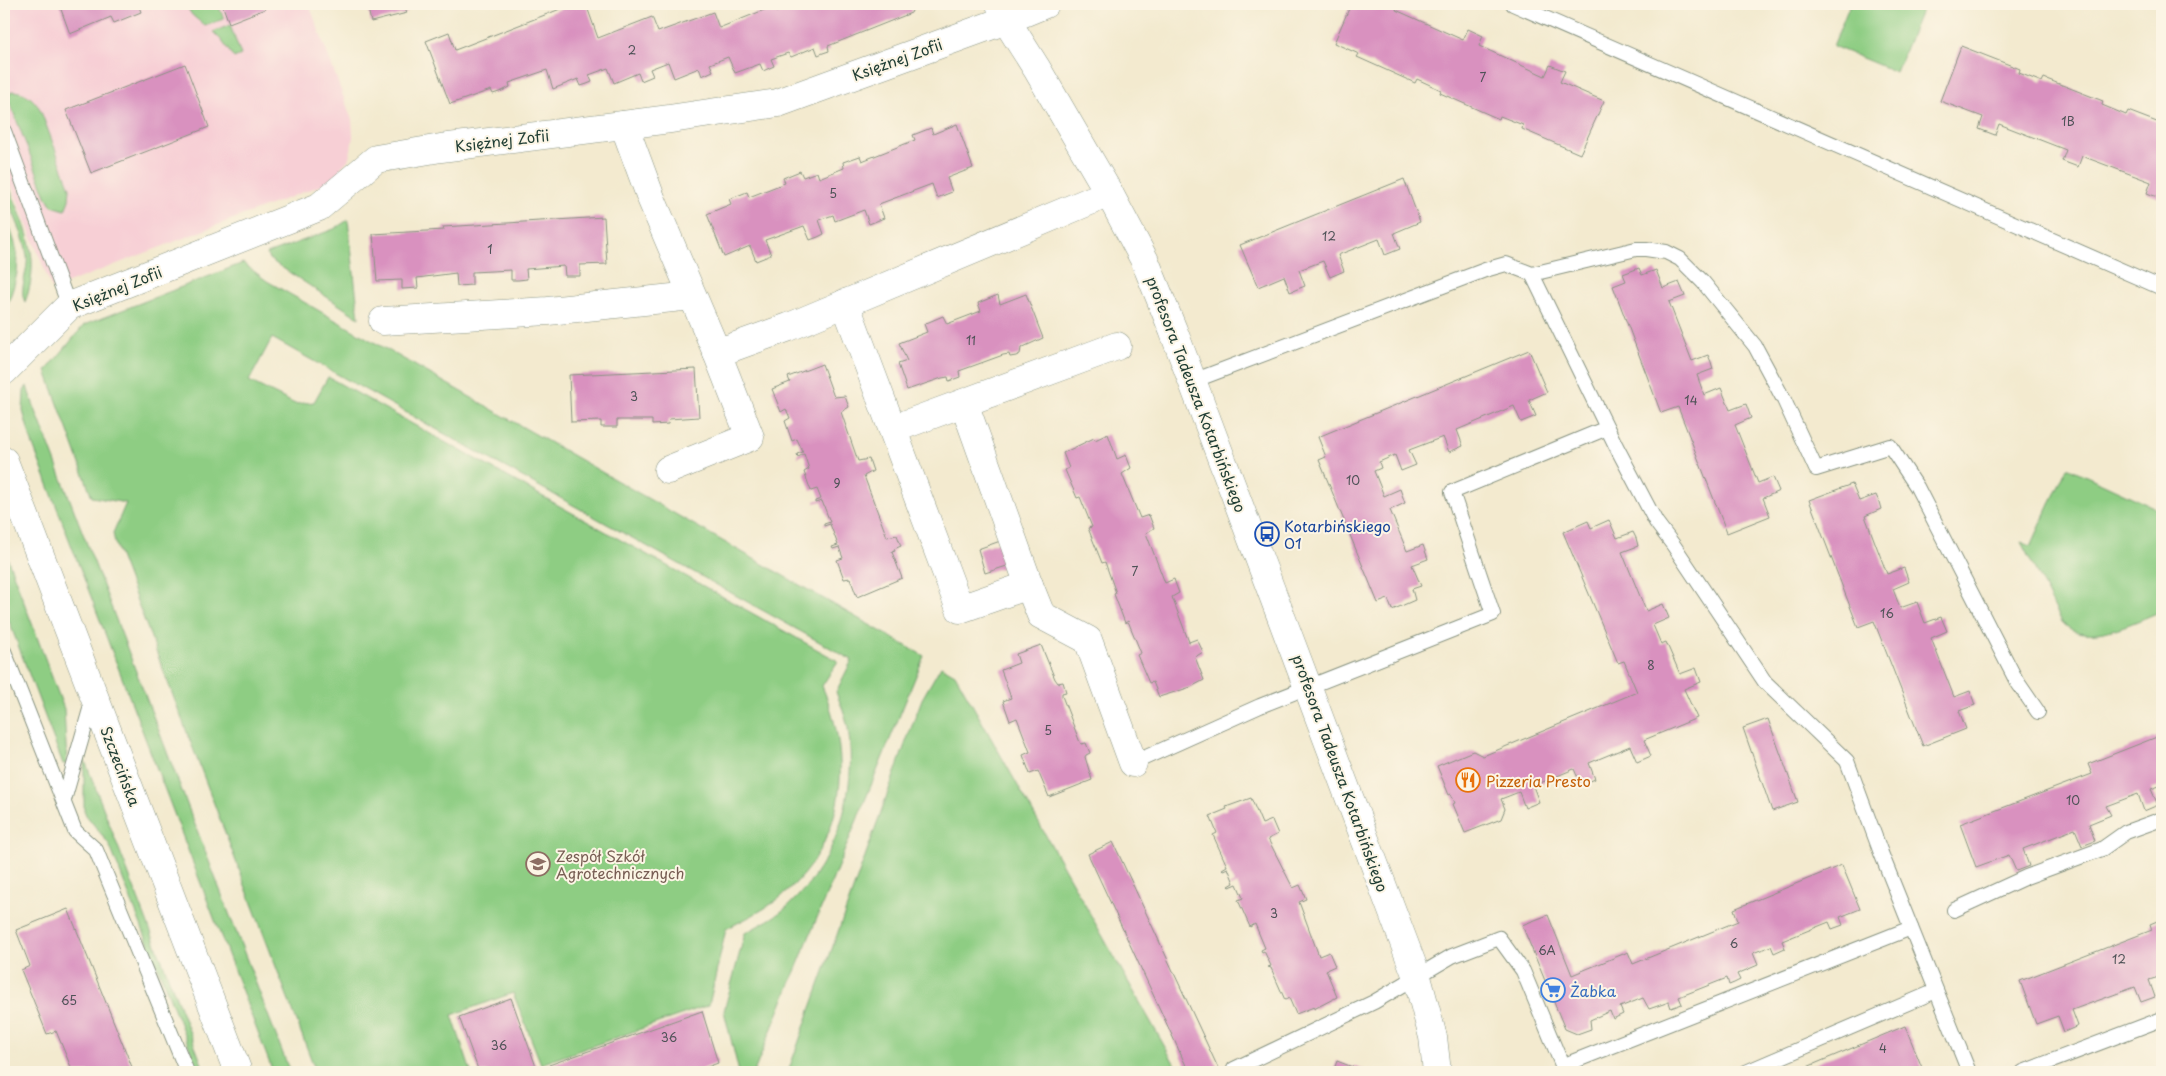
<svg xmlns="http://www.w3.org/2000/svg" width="2166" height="1076" font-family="'Playpen Sans',sans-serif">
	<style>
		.built { fill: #f7cfd5 }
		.green { fill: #8ecd83; stroke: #56855c }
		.building { fill: #d991bf }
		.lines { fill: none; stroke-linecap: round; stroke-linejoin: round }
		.lane-casing { stroke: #899482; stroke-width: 16 }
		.street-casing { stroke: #899482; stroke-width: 29 }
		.secondary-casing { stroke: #899482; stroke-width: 29 }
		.lane { stroke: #fff; stroke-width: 14 }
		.street { stroke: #fff; stroke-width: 28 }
		.secondary { stroke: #fff; stroke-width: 28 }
		.labels { text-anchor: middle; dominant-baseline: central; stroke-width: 4; stroke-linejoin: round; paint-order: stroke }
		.number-label { font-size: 12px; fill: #4e5257 }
		.street-label { font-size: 15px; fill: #1f3d34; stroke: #fcf5e5 }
		.transit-label { font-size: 15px; fill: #164399; stroke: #fcf5e5; text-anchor: start }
		.food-label { font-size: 15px; fill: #c56008; stroke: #fcf5e5; text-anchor: start }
		.education-label { font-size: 15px; fill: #785e54; stroke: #fcf5e5; text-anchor: start }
		.shop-label { font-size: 15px; fill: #366cbe; stroke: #fcf5e5; text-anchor: start }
	</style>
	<rect width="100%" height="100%" fill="#fcf5e5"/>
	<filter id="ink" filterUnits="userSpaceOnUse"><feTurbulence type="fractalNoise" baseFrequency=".02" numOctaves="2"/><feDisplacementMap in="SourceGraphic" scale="10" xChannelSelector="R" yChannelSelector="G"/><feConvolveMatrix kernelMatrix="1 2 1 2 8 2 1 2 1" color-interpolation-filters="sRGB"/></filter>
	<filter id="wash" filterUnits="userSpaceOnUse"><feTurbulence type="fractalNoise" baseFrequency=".0096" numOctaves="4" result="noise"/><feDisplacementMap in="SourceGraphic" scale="20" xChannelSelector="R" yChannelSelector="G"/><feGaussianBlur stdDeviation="1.12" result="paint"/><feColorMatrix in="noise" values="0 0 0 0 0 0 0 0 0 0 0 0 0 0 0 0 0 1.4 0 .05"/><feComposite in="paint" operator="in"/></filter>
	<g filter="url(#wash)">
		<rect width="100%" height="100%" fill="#f3eacf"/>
		<path class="built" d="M 4,4 L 309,4 L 352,120 L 353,136 L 351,150 L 348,160 L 341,167 L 342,177 L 52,289 L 4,166 Z"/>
		<g class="green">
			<path d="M 185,4 L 222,4 L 219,7 L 224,19 L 205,26 L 192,15 Z"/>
			<path d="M 1850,4 L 1924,4 L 1896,72 L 1833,46 Z"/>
			<path d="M 230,25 L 241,55 L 234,58 L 222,41 L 213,32 Z"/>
			<path d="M 11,91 C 25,91 33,98 40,109 L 70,188 L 69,200 L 65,210 L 52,206 L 46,196 L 8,98 Z"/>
			<path d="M 4,174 C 21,219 44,253 25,302 C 18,290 29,270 27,256 C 24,227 4,204 4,174 Z"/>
			<path d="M 4,213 C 21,256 23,264 6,308 L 4,302 Z"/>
			<path d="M 348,220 L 359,318 L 269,259 L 267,254 L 334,229 Z"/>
			<path d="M 243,263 L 267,281 L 924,656 L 754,1072 L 739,1072 L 724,1011 L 745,933 C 759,925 776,917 788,906 C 837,861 858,794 848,728 C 846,716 840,703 836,692 L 852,660 L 272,338 L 249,381 L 295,404 L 314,402 L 328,377 L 838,661 L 822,686 C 854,760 846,841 782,896 C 765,910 745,919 726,929 L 709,1005 L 541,1064 L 513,993 L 452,1015 L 471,1072 L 316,1072 L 115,543 L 113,533 L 126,503 L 92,497 L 46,371 L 84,325 Z"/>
			<path d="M 27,386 L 29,393 L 290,1072 L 273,1072 L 31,440 L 23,411 L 24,391 Z"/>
			<path d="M 2067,467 L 2162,511 L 2162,611 C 2135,621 2085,649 2062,622 L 2021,542 L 2031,546 Z"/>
			<path d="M 4,549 L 64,709 L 67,764 L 63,764 L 4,608 Z"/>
			<path d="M 941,666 L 955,674 L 1179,1072 L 788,1072 L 907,739 L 922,699 Z"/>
			<path d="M 84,759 L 87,766 L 205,1072 L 199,1072 L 109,844 L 86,815 L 84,810 Z"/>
		</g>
		<g id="blocks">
			<g class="building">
				<path d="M 59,4 L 138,4 L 141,12 L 114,23 L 111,17 L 70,34 Z"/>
				<path d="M 222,4 L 263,4 L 265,9 L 229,23 Z"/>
				<path d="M 367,4 L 404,4 L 407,13 L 371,22 Z"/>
				<path d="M 573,4 L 586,4 L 598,38 L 652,17 L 658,32 L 713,12 L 719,28 L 774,6 L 776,12 L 796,4 L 915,4 L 911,13 L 828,46 L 829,51 L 823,53 L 818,55 L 815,47 L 791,57 L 788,53 L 771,59 L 774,66 L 763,71 L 760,64 L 735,73 L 728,57 L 710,64 L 713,71 L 702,76 L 699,68 L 674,78 L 668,62 L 650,69 L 653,76 L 641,81 L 638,73 L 614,83 L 608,68 L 589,75 L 592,82 L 587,84 L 581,86 L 578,79 L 553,89 L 547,70 L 509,83 L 510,87 L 502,91 L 493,94 L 491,90 L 450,104 L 426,41 L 449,32 L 455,50 Z"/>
				<path d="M 1351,4 L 1398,4 L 1396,10 L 1463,40 L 1468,29 L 1483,36 L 1479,46 L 1545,76 L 1550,65 L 1565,71 L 1560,82 L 1604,101 L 1580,154 L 1522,129 L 1523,125 L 1500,116 L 1499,119 L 1440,93 L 1441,90 L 1417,79 L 1415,83 L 1357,57 L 1359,54 L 1334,43 Z"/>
				<path d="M 1961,46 L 2020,69 L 2019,73 L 2042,82 L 2044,78 L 2103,101 L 2102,105 L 2126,115 L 2128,111 L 2162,124 L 2162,199 L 2147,193 L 2151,182 L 2082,156 L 2078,167 L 2062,161 L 2066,150 L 1999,124 L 1995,135 L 1979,129 L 1983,117 L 1940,101 Z"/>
				<path d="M 185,64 L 209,127 L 91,173 L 66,110 Z"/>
				<path d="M 957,124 L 973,168 L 947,178 L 952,192 L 937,198 L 932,184 L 879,204 L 884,218 L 869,224 L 864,210 L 835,221 L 833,215 L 819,220 L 824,234 L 818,237 L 810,240 L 804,226 L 765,240 L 771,255 L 756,261 L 750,246 L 724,257 L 707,214 L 731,204 L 729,199 L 747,192 L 749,197 L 785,183 L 783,178 L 800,171 L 803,177 L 817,172 L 819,178 L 844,168 L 843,162 L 860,156 L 862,161 L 915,140 L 913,135 L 931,128 L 933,134 Z"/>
				<path d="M 1404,179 L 1420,222 L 1394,233 L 1400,249 L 1385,255 L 1379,239 L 1338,255 L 1344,271 L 1330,277 L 1323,261 L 1299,270 L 1305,286 L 1290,292 L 1284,276 L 1258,287 L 1240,245 Z"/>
				<path d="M 604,217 L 607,264 L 580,265 L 580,276 L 565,276 L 564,266 L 526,269 L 527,279 L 518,280 L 511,280 L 511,270 L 472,272 L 472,285 L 457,286 L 456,273 L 417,278 L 418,288 L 402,289 L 402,280 L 377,281 L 373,234 L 444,230 L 443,227 Z"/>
				<path d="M 1639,268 L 1642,275 L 1656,270 L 1663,288 L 1679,282 L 1685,296 L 1669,302 L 1692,361 L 1708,355 L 1711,362 L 1713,369 L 1697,375 L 1704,395 L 1721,388 L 1730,410 L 1746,404 L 1751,418 L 1735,425 L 1758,483 L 1773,477 L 1779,491 L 1763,498 L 1770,516 L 1727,533 L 1678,407 L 1661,413 L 1613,286 L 1626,281 L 1623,274 Z"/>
				<path d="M 1026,294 L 1043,338 L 1021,348 L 1020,354 L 1016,356 L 1010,357 L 1009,354 L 1003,355 L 959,371 L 960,377 L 949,381 L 948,377 L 942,378 L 907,390 L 898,364 L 907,361 L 899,343 L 927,332 L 924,324 L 943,316 L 947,324 L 981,311 L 978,303 L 998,295 L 1000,304 Z"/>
				<path d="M 1529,350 L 1547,392 L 1529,400 L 1536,416 L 1521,422 L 1514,406 L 1457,430 L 1463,446 L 1449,452 L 1443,437 L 1409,450 L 1416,465 L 1401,471 L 1395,455 L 1379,462 L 1381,468 L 1374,471 L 1384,496 L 1400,489 L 1405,503 L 1390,510 L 1407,551 L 1423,545 L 1428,559 L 1412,565 L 1421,586 L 1412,589 L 1415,600 L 1392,610 L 1388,599 L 1378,603 L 1319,460 L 1326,457 L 1318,437 Z"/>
				<path d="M 822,364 L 834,397 L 845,396 L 847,402 L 849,407 L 841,412 L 858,461 L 869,459 L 873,471 L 864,476 L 887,537 L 897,535 L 901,546 L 894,549 L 895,551 L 892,552 L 902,578 L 857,597 L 850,578 L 844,579 L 837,560 L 843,558 L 839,547 L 833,549 L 832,547 L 838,545 L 830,524 L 824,526 L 824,524 L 830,522 L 822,501 L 815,503 L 815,501 L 821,499 L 817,489 L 811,491 L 804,472 L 809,469 L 804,454 L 798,457 L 797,454 L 803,452 L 797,439 L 792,441 L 785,421 L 790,418 L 786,409 L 781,412 L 772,389 L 790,382 L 788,377 Z"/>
				<path d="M 696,369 L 699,417 L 669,419 L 668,424 L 652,425 L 652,420 L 617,420 L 617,427 L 601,427 L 601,421 L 571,422 L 569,375 Z"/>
				<path d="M 1108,434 L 1117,459 L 1126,455 L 1131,468 L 1122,474 L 1140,518 L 1149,515 L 1154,528 L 1146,533 L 1165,583 L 1174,579 L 1176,585 L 1179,593 L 1172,597 L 1189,642 L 1197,639 L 1203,652 L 1195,657 L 1204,680 L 1191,687 L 1159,697 L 1153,682 L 1149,683 L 1137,655 L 1141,653 L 1128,621 L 1125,623 L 1114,594 L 1116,593 L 1105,562 L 1102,563 L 1088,528 L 1092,527 L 1080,497 L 1077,498 L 1065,470 L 1069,468 L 1063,453 L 1094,438 L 1095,440 Z"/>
				<path d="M 1852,484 L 1859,501 L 1876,495 L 1879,502 L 1881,509 L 1865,516 L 1887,574 L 1904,568 L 1909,582 L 1893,589 L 1900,608 L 1917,602 L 1925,623 L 1941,617 L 1947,631 L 1931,638 L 1954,697 L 1970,691 L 1975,705 L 1959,711 L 1966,729 L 1923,746 L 1874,621 L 1858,627 L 1809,500 Z"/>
				<path d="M 1609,520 L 1617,538 L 1633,532 L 1636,538 L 1638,546 L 1622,552 L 1646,611 L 1663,604 L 1669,618 L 1653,625 L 1661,644 L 1666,642 L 1680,674 L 1696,668 L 1701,682 L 1684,689 L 1697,718 L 1644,740 L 1651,756 L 1637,762 L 1630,746 L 1589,763 L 1595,779 L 1581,785 L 1574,769 L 1533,786 L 1539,802 L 1525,808 L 1519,792 L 1501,799 L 1505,809 L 1501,819 L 1465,833 L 1453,804 L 1455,803 L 1451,794 L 1449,795 L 1437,766 L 1473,751 L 1483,756 L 1637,692 L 1624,661 L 1618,663 L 1563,532 L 1588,521 L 1591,528 Z"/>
				<path d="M 1003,540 L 1010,565 L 985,573 L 978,549 Z"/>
				<path d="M 1041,645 L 1055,679 L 1058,683 L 1063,682 L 1066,692 L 1062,693 L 1062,696 L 1079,740 L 1081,744 L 1086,743 L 1090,753 L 1086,755 L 1085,757 L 1092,780 L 1049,797 L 1038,771 L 1030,774 L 1023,755 L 1030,752 L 1017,718 L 1010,721 L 1003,701 L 1011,698 L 1001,670 L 1019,663 L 1016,654 Z"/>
				<path d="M 1768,719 L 1798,802 L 1772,811 L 1743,728 Z"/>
				<path d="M 2162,735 L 2162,785 L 2151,789 L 2158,805 L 2144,811 L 2138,794 L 2106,806 L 2111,815 L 2089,824 L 2095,841 L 2082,846 L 2075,829 L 2023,849 L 2029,866 L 2016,871 L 2009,855 L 1976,867 L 1960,824 L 2092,774 L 2088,764 Z"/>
				<path d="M 1251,798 L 1262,824 L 1272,820 L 1278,834 L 1268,839 L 1293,888 L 1300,885 L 1306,899 L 1299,902 L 1319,956 L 1329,952 L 1335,966 L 1326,970 L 1337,997 L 1314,1009 L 1314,1007 L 1296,1014 L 1289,998 L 1285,1000 L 1271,968 L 1268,967 L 1271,966 L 1264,951 L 1262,952 L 1261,950 L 1265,948 L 1255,924 L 1250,927 L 1238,900 L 1243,898 L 1237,884 L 1230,887 L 1229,886 L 1234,883 L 1228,868 L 1223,870 L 1222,869 L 1227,866 L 1213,835 L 1217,833 L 1210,816 L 1227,809 L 1226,807 Z"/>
				<path d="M 1113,842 L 1220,1072 L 1189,1072 L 1088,854 Z"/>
				<path d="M 1842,865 L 1860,909 L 1840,917 L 1843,925 L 1832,929 L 1829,922 L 1782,941 L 1785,948 L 1774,953 L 1771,946 L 1753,953 L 1758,965 L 1737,974 L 1740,980 L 1734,983 L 1729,985 L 1727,978 L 1679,997 L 1682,1004 L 1671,1008 L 1669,1002 L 1649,1009 L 1643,998 L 1620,1007 L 1623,1014 L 1613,1019 L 1610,1011 L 1590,1020 L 1591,1029 L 1577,1034 L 1565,1029 L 1522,925 L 1548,915 L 1572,975 L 1628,952 L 1633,964 L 1738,921 L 1734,909 Z"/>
				<path d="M 68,909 L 73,921 L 134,1072 L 73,1072 L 56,1031 L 47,1034 L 21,970 L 30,966 L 16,930 Z"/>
				<path d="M 2162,919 L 2162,976 L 2149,980 L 2155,997 L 2141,1002 L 2135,987 L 2072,1010 L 2078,1026 L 2064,1032 L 2058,1016 L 2036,1024 L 2020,981 L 2152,930 L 2150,924 Z"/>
				<path d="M 511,998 L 538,1072 L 479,1072 L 459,1017 Z"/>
				<path d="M 702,1011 L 718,1063 L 694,1072 L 551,1072 L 549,1065 Z"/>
				<path d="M 1905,1026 L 1923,1070 L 1918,1072 L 1795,1072 Z"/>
				<path d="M 1337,1061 L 1355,1068 L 1355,1067 L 1365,1070 L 1365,1072 L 1333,1072 Z"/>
			</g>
		</g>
	</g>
	<g filter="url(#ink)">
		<use href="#blocks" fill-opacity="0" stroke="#899482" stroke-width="1"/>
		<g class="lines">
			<g class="lane-casing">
				<g id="lane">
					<path d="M 1513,4 L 2162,288"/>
					<path d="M 4,131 L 69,306"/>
					<path d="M 1532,274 L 1616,446 L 1656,522 L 1674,546 L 1765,682 L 1847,761 L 1881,853 L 1969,1072"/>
					<path d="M 1193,381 L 1485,270 L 1506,264 L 1532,274 L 1636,249 L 1646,249 L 1666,252 L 1680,259 L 1703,282 L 1755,346 L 1784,400 L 1816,469 L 1890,446 L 1917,487 L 2016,680 L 2038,712"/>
					<path d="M 4,651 L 75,831 L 96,850 L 187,1072"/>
					<path d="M 1133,763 L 1260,706 L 1493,614 L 1452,492 L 1607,428"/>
					<path d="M 64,800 L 93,699"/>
					<path d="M 1954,910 L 2026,877 L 2102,849 L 2126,832 L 2162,819"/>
					<path d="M 1562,1066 L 1911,928"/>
					<path d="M 1234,1069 L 1374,1002 L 1452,956 L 1499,938 L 1523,971 L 1565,1072"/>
					<path d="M 1746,1072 L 1936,991"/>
					<path d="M 2023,1072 L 2162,1019"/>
				</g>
			</g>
			<g class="street-casing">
				<g id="street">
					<path d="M 1000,4 L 1006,20 L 1037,69 L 1109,193 L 1145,261 L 1173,330 L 1417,977 L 1433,1037 L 1437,1072"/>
					<path d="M 624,125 L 651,198 L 717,353 L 789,327 L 1109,193"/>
					<path d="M 845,303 L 960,609 L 1029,585 L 1041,615 L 1088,640 L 1133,763"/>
					<path d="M 383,321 L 548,311 L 692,296"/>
					<path d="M 4,371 L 69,306 L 319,207 L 376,159 L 441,148 L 670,119 L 778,103 L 1006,20 L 1045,4"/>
					<path d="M 964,403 L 1029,585"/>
					<path d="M 893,429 L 1117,346"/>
					<path d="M 668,470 L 750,437 L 717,353"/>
				</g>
			</g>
			<g class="secondary-casing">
				<path id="secondary" d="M 4,461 L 238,1072"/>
			</g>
			<use href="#lane" class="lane"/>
			<use href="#street" class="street"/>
			<use href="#secondary" class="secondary"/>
		</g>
	</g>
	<defs>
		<g id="bus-ring" transform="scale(1.25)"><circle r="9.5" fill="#fcf5e5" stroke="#1a4fb4" stroke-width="1.5"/><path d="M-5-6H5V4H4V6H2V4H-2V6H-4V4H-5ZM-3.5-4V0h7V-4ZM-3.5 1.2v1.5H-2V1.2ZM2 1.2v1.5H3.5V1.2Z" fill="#1a4fb4"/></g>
		<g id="restaurant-ring" transform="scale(1.25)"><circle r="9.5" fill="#fcf5e5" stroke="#e8710a" stroke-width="1.5"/><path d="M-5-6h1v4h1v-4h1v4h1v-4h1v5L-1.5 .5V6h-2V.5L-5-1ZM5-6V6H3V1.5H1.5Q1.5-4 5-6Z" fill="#e8710a"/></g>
		<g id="school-ring" transform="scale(1.25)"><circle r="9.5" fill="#fcf5e5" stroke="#8d6e63" stroke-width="1.5"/><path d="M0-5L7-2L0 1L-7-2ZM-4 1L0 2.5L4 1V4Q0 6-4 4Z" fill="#8d6e63"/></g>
		<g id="supermarket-ring" transform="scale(1.25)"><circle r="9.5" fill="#fcf5e5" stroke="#3f7fe0" stroke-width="1.5"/><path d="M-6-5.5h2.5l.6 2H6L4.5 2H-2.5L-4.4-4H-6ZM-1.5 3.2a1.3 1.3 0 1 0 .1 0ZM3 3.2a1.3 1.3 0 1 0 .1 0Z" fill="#3f7fe0"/></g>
	</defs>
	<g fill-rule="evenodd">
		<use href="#bus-ring" x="1267" y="534"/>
		<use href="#restaurant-ring" x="1468" y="780"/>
		<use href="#school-ring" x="538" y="864"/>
		<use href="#supermarket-ring" x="1553" y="990"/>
	</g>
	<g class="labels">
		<g class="number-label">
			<text x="632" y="50">2</text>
			<text x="1483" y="77">7</text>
			<text x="2068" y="121">1B</text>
			<text x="833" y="193">5</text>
			<text x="1329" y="236">12</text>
			<text x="490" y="249">1</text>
			<text x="971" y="340">11</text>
			<text x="634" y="396">3</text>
			<text x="1691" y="400">14</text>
			<text x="1353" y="480">10</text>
			<text x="837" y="483">9</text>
			<text x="1135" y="571">7</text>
			<text x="1887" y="613">16</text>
			<text x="1651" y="665">8</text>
			<text x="1048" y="730">5</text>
			<text x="2073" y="800">10</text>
			<text x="1274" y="913">3</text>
			<text x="1734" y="943">6</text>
			<text x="1547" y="950">6A</text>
			<text x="2119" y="959">12</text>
			<text x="69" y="1000">65</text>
			<text x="669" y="1037">36</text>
			<text x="499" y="1045">36</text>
			<text x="1883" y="1048">4</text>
		</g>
		<g class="street-label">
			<text transform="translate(897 59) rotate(-20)">Księżnej Zofii</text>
			<text transform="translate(502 140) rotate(-7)">Księżnej Zofii</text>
			<text transform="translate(117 288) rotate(-22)">Księżnej Zofii</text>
			<text transform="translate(1197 394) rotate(69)">profesora Tadeusza Kotarbińskiego</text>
			<text transform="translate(121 766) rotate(69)">Szczecińska</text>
			<text transform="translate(1341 773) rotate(70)">profesora Tadeusza Kotarbińskiego</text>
		</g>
		<g class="transit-label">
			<text x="1284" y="525">Kotarbińskiego<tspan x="1284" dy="17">01</tspan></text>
		</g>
		<g class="food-label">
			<text x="1486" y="780">Pizzeria Presto</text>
		</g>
		<g class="education-label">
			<text x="556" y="855">Zespół Szkół<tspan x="556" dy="17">Agrotechnicznych</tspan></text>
		</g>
		<g class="shop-label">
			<text x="1570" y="990">Żabka</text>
		</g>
	</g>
	<rect width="2166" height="1076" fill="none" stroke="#fcf5e5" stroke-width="20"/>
</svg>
